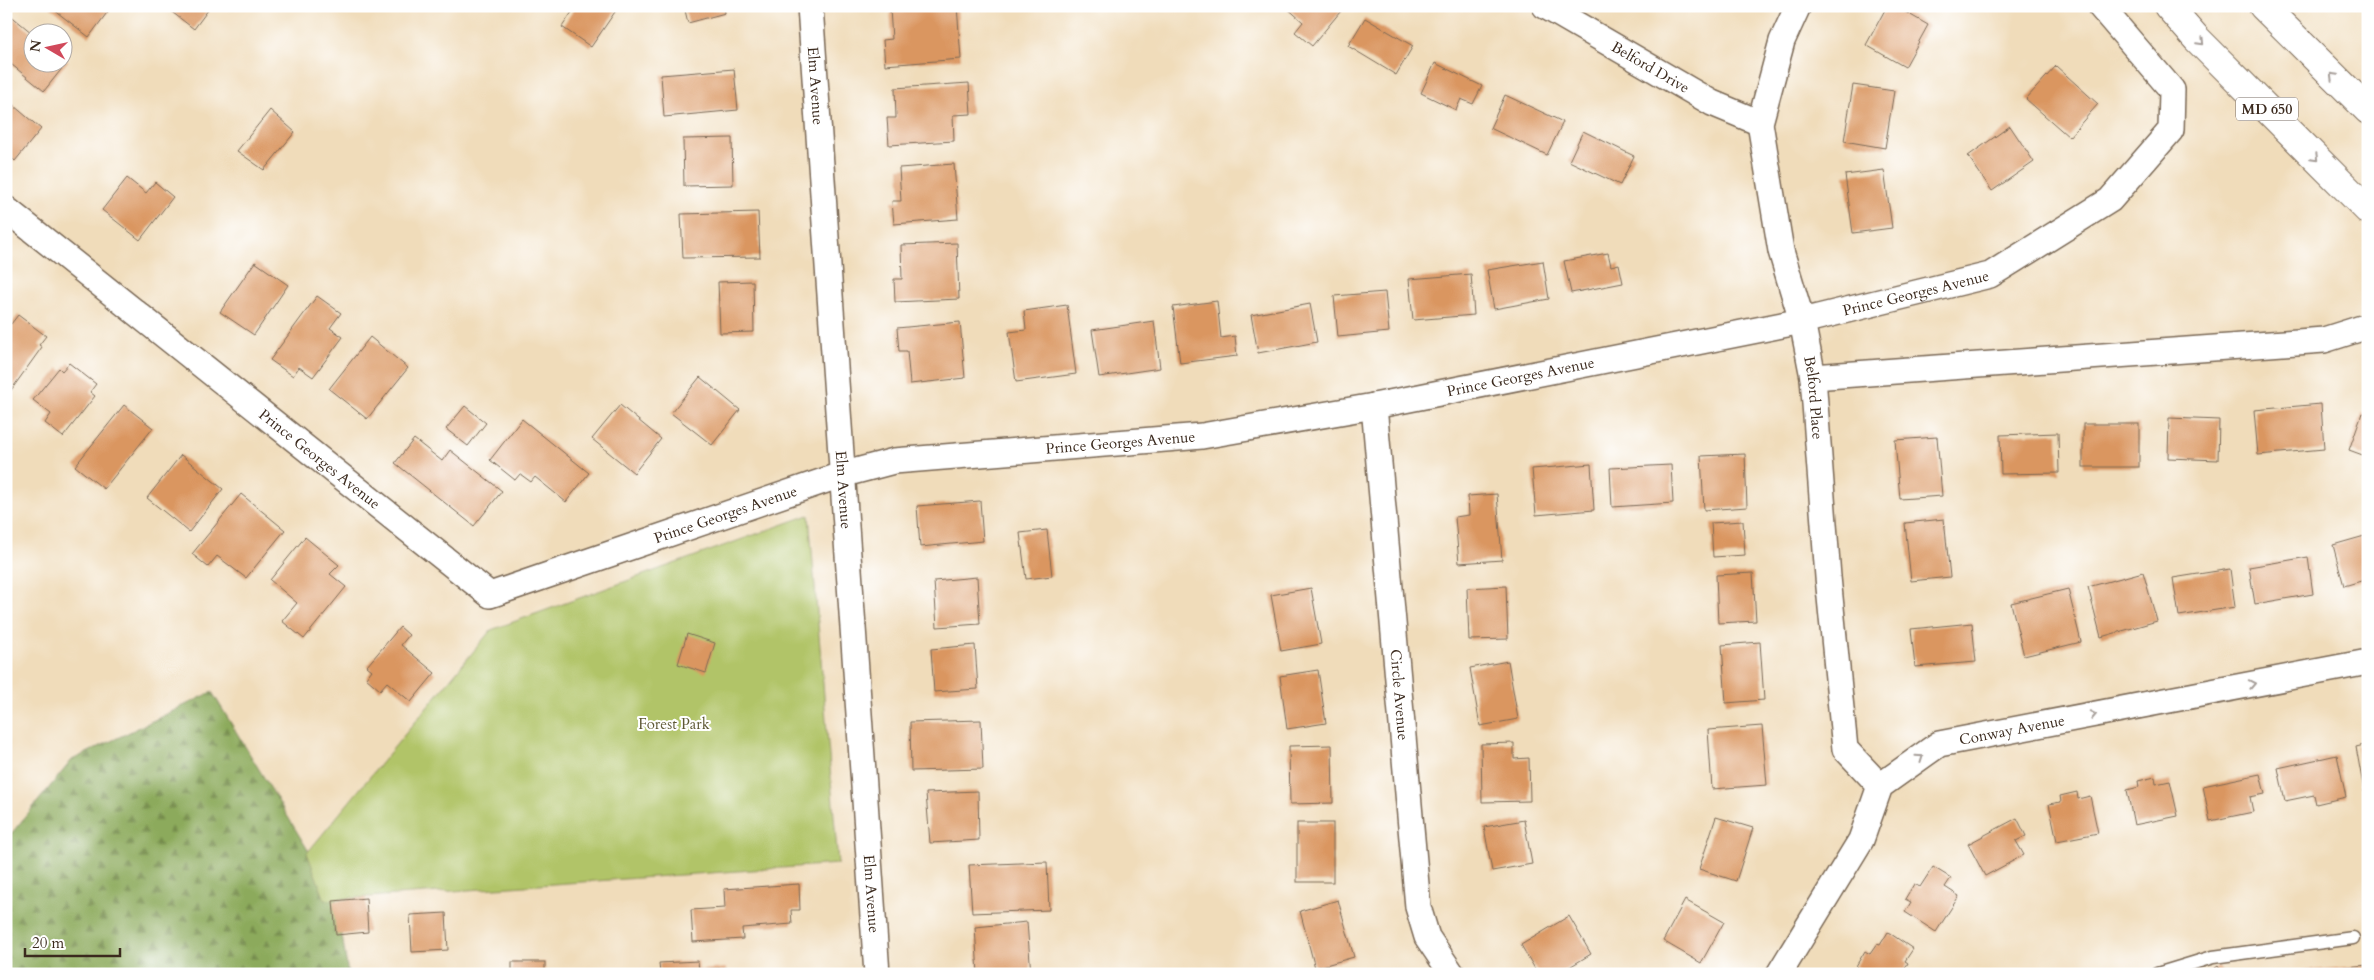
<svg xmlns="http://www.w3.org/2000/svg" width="2374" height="980" font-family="Cardo,serif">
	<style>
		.forest { fill: url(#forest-firs); stroke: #646a3d }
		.green { fill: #b1c468; stroke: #767743 }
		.building { fill: #da9660 }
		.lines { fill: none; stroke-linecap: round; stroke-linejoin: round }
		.service-casing { stroke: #7a6855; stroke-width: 15 }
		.minor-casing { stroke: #7a6855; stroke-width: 28 }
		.primary-casing { stroke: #7a6855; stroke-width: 30 }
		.service { stroke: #fff; stroke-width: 12 }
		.minor { stroke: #fff; stroke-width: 25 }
		.primary { stroke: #fff; stroke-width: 28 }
		.oneway { stroke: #a79f9a }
		.labels { text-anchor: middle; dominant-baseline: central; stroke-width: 4; stroke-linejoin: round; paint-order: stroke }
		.shield { fill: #fff; stroke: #766a62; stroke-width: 1 }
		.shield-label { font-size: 14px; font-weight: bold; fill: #3b2a1e }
		.street-label { font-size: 15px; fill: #3b2a1e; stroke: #fff }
		.park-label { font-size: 15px; fill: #5e5834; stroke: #fff }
	</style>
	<defs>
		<pattern id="forest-firs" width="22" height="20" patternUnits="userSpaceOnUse" patternTransform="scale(1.25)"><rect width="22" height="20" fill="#8caa5c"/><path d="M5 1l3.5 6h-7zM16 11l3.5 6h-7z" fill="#748b4b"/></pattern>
	</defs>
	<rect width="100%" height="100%" fill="#fff"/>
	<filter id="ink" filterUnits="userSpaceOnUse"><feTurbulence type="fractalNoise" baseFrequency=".02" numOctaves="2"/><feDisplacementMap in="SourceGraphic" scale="10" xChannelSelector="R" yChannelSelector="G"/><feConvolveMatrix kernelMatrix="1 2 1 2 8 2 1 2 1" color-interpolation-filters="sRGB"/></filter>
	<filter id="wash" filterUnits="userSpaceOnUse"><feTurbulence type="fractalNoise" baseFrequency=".0096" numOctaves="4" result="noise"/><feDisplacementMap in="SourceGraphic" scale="20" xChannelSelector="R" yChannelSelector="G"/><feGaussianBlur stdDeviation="1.12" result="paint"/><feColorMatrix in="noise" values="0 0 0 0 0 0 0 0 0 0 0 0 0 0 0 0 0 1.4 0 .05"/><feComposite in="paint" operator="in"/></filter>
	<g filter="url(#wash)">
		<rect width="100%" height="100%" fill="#f0dcba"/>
		<path class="forest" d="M 212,692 L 336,896 L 348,974 L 6,974 L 6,840 L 72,760 Z"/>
		<path class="green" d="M 809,515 L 838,864 L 325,900 L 307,853 L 491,630 Z"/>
		<g id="blocks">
			<g class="building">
				<path d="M 49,6 L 112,6 L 89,37 Z"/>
				<path d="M 164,6 L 211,6 L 194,29 Z"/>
				<path d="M 576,6 L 619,6 L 591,47 L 562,27 Z"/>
				<path d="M 684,6 L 724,6 L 725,13 L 688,23 Z"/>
				<path d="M 925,6 L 957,6 L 961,59 L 885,65 L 883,40 L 892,39 L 890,9 Z"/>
				<path d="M 1285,6 L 1345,6 L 1312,46 L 1295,32 L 1303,22 Z"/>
				<path d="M 1887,6 L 1895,6 L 1928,25 L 1905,67 L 1866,45 Z"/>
				<path d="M 9,14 L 32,33 L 32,62 L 62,62 L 62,57 L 68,61 L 44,91 L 6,60 L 6,18 Z"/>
				<path d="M 1365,18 L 1413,46 L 1396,75 L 1348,46 Z"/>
				<path d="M 1435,63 L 1482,86 L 1473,104 L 1461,99 L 1456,110 L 1421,93 Z"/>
				<path d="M 2056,66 L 2098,104 L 2069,137 L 2026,99 Z"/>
				<path d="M 734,69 L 738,110 L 664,117 L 661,75 Z"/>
				<path d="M 969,83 L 971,114 L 953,115 L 954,141 L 889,145 L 887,118 L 896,118 L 895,88 Z"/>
				<path d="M 1853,85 L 1894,91 L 1885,148 L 1844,141 Z"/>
				<path d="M 1505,95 L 1563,122 L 1547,155 L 1490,128 Z"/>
				<path d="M 6,99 L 41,129 L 15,161 L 6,153 Z"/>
				<path d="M 270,110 L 295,132 L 264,170 L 237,151 Z"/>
				<path d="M 2010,126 L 2034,162 L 1992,191 L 1968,156 Z"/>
				<path d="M 1583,131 L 1634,156 L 1620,185 L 1569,161 Z"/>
				<path d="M 732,138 L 733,185 L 684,186 L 683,139 Z"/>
				<path d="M 954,164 L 958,219 L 894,224 L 892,201 L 901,201 L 899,168 Z"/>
				<path d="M 1884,170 L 1892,228 L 1853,233 L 1845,175 Z"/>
				<path d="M 127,178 L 146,193 L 155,182 L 173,197 L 140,240 L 102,210 Z"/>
				<path d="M 758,212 L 760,257 L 683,258 L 681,214 Z"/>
				<path d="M 957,243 L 959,299 L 895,302 L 894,279 L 902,279 L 901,245 Z"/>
				<path d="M 1608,253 L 1611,266 L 1619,264 L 1623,283 L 1571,293 L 1564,261 Z"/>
				<path d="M 1543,261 L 1549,299 L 1494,309 L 1487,270 Z"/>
				<path d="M 255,262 L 288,285 L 254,335 L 220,312 Z"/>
				<path d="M 1471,274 L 1474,315 L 1413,320 L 1409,279 Z"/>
				<path d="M 753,281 L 754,332 L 720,333 L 718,282 Z"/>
				<path d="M 1385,292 L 1389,332 L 1338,337 L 1334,296 Z"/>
				<path d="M 317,296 L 341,313 L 330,328 L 343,337 L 313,377 L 299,367 L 293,376 L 270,360 Z"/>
				<path d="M 1217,301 L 1221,338 L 1235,336 L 1237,356 L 1180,363 L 1173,307 Z"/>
				<path d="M 1310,304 L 1317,342 L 1258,353 L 1251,315 Z"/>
				<path d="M 1067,305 L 1076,374 L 1016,382 L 1009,332 L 1026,330 L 1024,311 Z"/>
				<path d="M 18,315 L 46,336 L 39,345 L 42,347 L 9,393 L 6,391 L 6,325 L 9,322 L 11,324 Z"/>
				<path d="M 1154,321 L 1160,368 L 1099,377 L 1092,330 Z"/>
				<path d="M 960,322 L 965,378 L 910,384 L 907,351 L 899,351 L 897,328 Z"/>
				<path d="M 370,337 L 408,368 L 367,419 L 329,389 Z"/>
				<path d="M 69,363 L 96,384 L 90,392 L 95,396 L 63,437 L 45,423 L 51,414 L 33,400 L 59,368 L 62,371 Z"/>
				<path d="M 700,377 L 740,410 L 712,445 L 671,413 Z"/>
				<path d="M 2321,404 L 2324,449 L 2258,455 L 2254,410 Z"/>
				<path d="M 124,405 L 153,428 L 104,489 L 75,466 Z"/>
				<path d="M 620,405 L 661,439 L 634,473 L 592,439 Z"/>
				<path d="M 465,406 L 486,423 L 468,446 L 446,429 Z"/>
				<path d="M 2362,413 L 2368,415 L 2368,457 L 2349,450 Z"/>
				<path d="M 2169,418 L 2219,420 L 2218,460 L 2168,458 Z"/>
				<path d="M 522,419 L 589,473 L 566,502 L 535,477 L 531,482 L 520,474 L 515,480 L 490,460 Z"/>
				<rect x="2083" y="424" width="56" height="43"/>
				<path d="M 2058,433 L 2059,473 L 2001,474 L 2000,435 Z"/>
				<path d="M 1937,437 L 1942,496 L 1900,499 L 1895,440 Z"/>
				<path d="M 414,439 L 442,461 L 450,450 L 502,491 L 474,526 L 395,463 Z"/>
				<path d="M 1745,454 L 1747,507 L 1704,510 L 1701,456 Z"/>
				<path d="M 181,455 L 223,489 L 189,532 L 147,498 Z"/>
				<path d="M 1591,464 L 1594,510 L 1536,515 L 1532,469 Z"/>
				<path d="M 1671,465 L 1673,503 L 1612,507 L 1610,468 Z"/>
				<path d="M 241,494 L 285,530 L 246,578 L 217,556 L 208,567 L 192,554 Z"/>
				<path d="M 1497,494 L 1502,560 L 1459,563 L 1455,517 L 1469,515 L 1468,496 Z"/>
				<path d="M 980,501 L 983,541 L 920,547 L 917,506 Z"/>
				<path d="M 1944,519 L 1950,577 L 1911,581 L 1905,523 Z"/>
				<path d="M 1743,521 L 1745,555 L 1713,557 L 1711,523 Z"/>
				<path d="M 1047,530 L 1052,576 L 1026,579 L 1020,533 Z"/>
				<path d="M 2368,535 L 2368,579 L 2344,586 L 2333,545 Z"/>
				<path d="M 305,537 L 339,565 L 330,574 L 346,587 L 304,639 L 282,621 L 297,603 L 270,580 Z"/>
				<path d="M 2308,557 L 2313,594 L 2255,604 L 2249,567 Z"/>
				<path d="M 2230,569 L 2235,607 L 2179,616 L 2173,578 Z"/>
				<path d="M 2143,572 L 2157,621 L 2101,637 L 2088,587 Z"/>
				<path d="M 1753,573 L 1756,621 L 1718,623 L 1716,575 Z"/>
				<path d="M 977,577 L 980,624 L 937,627 L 934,581 Z"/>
				<path d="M 1506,586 L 1508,639 L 1469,640 L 1467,588 Z"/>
				<path d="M 1311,588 L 1321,644 L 1281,651 L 1271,595 Z"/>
				<path d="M 2068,589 L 2081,642 L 2024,656 L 2011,603 Z"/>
				<path d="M 1972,623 L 1976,662 L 1915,667 L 1911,629 Z"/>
				<path d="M 400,627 L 409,635 L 401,645 L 435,673 L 411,702 L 387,682 L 380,690 L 366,678 L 372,670 L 367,666 Z"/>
				<path d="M 687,634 L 715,643 L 706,673 L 678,664 Z"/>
				<path d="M 1760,642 L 1764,700 L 1726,703 L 1722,645 Z"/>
				<path d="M 975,645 L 978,689 L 934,692 L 931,649 Z"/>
				<path d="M 1508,661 L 1518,719 L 1480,726 L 1470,668 Z"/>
				<path d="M 1318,670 L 1326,723 L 1287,729 L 1280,676 Z"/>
				<path d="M 981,720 L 983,769 L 911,771 L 910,722 Z"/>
				<path d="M 1762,726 L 1767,785 L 1712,789 L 1708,730 Z"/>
				<path d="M 1514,743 L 1514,759 L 1529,758 L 1530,801 L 1482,802 L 1481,744 Z"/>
				<path d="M 2368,744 L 2368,807 L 2367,807 L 2356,747 Z"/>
				<path d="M 1332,745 L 1333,803 L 1290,804 L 1289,746 Z"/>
				<path d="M 2337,755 L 2346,797 L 2316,804 L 2314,795 L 2285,801 L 2278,768 Z"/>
				<path d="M 2260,774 L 2265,794 L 2250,797 L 2253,812 L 2210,821 L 2203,786 Z"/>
				<path d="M 2155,777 L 2156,784 L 2170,781 L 2178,816 L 2134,825 L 2127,790 L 2139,787 L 2138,781 Z"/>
				<path d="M 978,791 L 979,840 L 930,843 L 926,793 Z"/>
				<path d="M 2077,792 L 2078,799 L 2090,796 L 2098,833 L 2057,841 L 2049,804 L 2061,802 L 2060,796 Z"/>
				<path d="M 1716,817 L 1753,828 L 1736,881 L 1699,869 Z"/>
				<path d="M 2017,818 L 2026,836 L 2016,841 L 2024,855 L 1985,876 L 1968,844 Z"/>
				<path d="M 1524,820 L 1532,864 L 1492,871 L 1484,827 Z"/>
				<rect x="1297" y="823" width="36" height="59"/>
				<path d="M 1047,862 L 1049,910 L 972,913 L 969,865 Z"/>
				<path d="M 1933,867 L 1951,878 L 1945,887 L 1959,896 L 1936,932 L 1905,912 L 1911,902 L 1905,899 L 1914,884 L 1920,887 Z"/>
				<path d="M 799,884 L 800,910 L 791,910 L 792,924 L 742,928 L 743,939 L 693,942 L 691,910 L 725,908 L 724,889 Z"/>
				<path d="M 366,898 L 368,932 L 336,935 L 333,901 Z"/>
				<path d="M 1338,900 L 1354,957 L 1315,968 L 1300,911 Z"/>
				<path d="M 1685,900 L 1724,922 L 1701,963 L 1663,941 Z"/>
				<path d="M 446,913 L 448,950 L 412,952 L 410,915 Z"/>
				<path d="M 1569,916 L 1591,954 L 1558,974 L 1538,974 L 1521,945 Z"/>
				<path d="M 1027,922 L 1031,974 L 978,974 L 975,927 Z"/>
				<path d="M 1888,932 L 1913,949 L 1905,961 L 1908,963 L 1902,974 L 1858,974 L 1861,969 L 1856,966 L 1865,951 L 1870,954 L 1877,944 L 1880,945 Z"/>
				<path d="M 698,961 L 699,970 L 726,968 L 726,974 L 660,974 L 659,963 Z"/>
				<rect x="512" y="962" width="33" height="12"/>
				<path d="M 2368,965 L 2368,974 L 2291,974 L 2291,972 Z"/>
				<path d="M 2218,966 L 2223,974 L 2207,974 Z"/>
			</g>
		</g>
	</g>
	<g filter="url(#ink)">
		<use href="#blocks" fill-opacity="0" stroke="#7a6855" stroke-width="1"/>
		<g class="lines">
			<g class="service-casing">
				<path id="service" d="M 2157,974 L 2213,957 L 2353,938"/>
			</g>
			<g class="minor-casing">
				<g id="minor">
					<path id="s1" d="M 810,6 L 877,974"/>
					<path id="s2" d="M 1545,6 L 1712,103 L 1760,123"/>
					<path id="s3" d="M 1798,6 L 1782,41 L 1760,123 L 1781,251 L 1802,321 L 1813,377 L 1828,577 L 1845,749 L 1880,786"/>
					<path id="s4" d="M 6,209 L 490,595 L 841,475 L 894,461 L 1202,436 L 1374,406 L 1802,321 L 1990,275 L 2110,200 L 2171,130 L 2172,90 L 2100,6"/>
					<path d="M 1813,377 L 2324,340 L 2368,326"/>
					<path id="s5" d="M 1374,406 L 1418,907 L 1427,937 L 1452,974"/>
					<path id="s6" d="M 1779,974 L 1861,840 L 1880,786 L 1939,744 L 2368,662"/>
				</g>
			</g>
			<g class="primary-casing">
				<g id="primary">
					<path d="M 2168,6 L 2197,39 L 2368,210"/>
					<path d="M 2263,6 L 2368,110"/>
				</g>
			</g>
			<use href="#service" class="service"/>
			<use href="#minor" class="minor"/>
			<use href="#primary" class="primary"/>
		</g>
		<defs><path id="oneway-chevron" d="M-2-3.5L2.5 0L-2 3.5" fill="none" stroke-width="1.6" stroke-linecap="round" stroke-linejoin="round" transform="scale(1.25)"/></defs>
		<g class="oneway">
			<use href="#oneway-chevron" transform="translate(2201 42) rotate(46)"/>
			<use href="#oneway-chevron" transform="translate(2333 76) rotate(-135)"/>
			<use href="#oneway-chevron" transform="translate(2315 158) rotate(45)"/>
			<use href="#oneway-chevron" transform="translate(2252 684) rotate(-11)"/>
			<use href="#oneway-chevron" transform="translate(2093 715) rotate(-11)"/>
			<use href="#oneway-chevron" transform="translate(1920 758) rotate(-35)"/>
		</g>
	</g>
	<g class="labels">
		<rect class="shield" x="2236" y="97.5" width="62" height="23" rx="4"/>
		<g class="shield-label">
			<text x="2267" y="109">MD 650</text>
		</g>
		<g class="street-label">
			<text stroke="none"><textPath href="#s2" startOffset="122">Belford Drive</textPath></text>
			<text stroke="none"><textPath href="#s1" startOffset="80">Elm Avenue</textPath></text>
			<text stroke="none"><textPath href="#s4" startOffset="2082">Prince Georges Avenue</textPath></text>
			<text stroke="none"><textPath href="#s4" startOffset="1678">Prince Georges Avenue</textPath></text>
			<text stroke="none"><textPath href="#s3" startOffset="404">Belford Place</textPath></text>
			<text stroke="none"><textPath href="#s4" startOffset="1272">Prince Georges Avenue</textPath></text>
			<text stroke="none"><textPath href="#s4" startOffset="401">Prince Georges Avenue</textPath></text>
			<text stroke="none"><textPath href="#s1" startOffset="485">Elm Avenue</textPath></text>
			<text stroke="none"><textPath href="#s4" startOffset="868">Prince Georges Avenue</textPath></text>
			<text stroke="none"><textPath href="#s5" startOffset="290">Circle Avenue</textPath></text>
			<text stroke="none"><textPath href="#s6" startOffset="361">Conway Avenue</textPath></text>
			<text stroke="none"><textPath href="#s1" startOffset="890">Elm Avenue</textPath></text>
		</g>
		<g class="park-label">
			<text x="674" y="724">Forest Park</text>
		</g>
	</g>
	<rect width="2374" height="980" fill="none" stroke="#fff" stroke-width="25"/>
	<g transform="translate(48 48) rotate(279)"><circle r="24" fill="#ffffff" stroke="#b1aaa5"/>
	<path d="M0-4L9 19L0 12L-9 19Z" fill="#d1495b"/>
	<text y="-8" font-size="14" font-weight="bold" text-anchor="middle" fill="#3b2a1e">N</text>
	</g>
	<path d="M25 948v8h95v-8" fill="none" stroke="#3b2a1e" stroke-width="2.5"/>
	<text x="32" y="948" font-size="15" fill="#3b2a1e" stroke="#ffffff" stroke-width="4" paint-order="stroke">20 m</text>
</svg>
